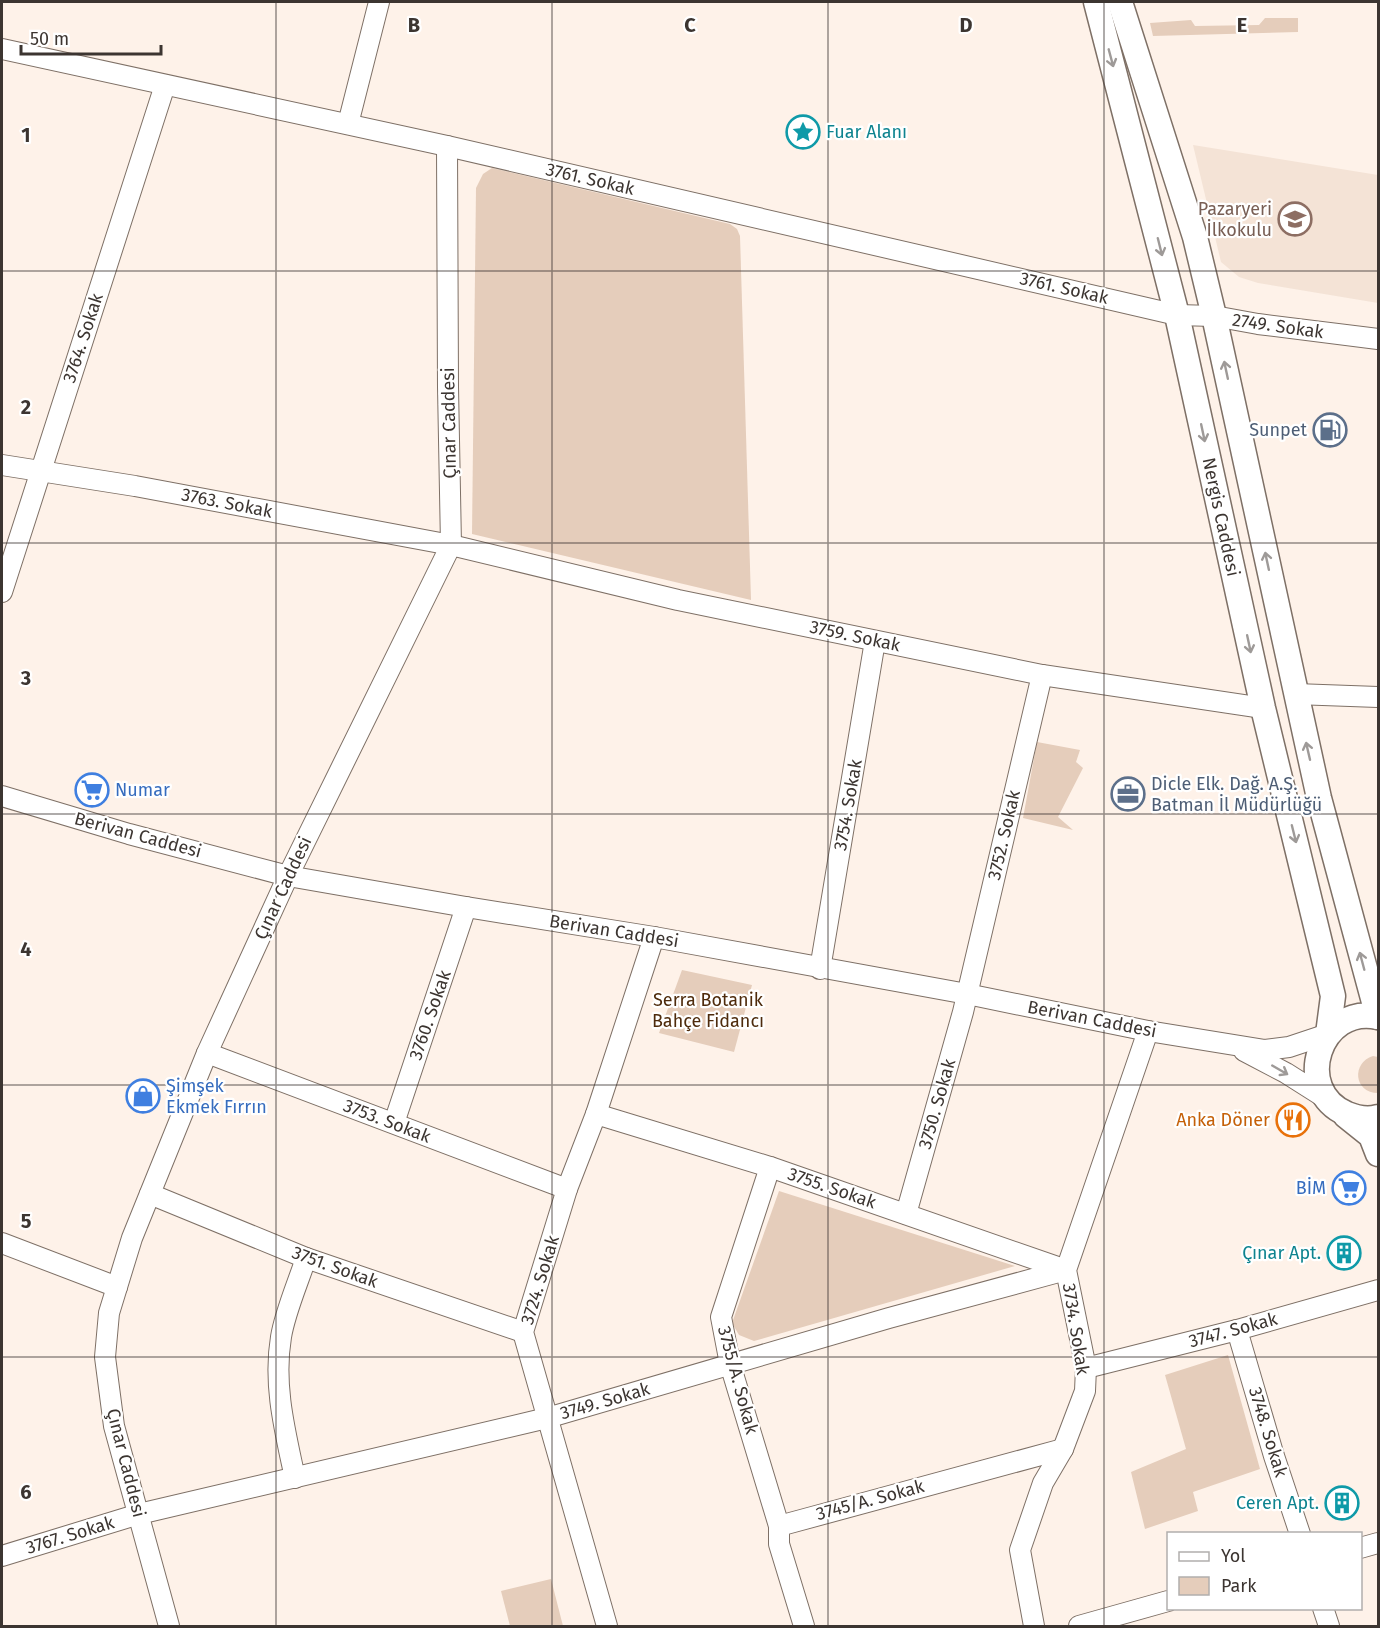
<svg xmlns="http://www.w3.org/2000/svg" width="1380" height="1628" font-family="'Fira Sans',sans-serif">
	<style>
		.built { fill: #f4e3d6 }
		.green { fill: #e5cdbb }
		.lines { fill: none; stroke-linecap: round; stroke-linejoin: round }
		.minor-casing { stroke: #7e7066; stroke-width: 22 }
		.major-casing { stroke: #7e7066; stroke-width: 27 }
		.minor { stroke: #fff; stroke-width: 20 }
		.major { stroke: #fff; stroke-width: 24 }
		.oneway { stroke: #9e9a98 }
		.grid { fill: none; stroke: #3c3531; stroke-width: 1.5; stroke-opacity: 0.55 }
		.labels { text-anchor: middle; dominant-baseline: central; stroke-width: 4.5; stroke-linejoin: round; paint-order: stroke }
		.culture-label { font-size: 18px; fill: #0d838f; stroke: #fff; text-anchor: end }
		.street-label { font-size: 18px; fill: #3c3531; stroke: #fff }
		.education-label { font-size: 18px; fill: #785e54; stroke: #fff; text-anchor: end }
		.service-label { font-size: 18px; fill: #4e5e75; stroke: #fff; text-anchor: end }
		.shop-label { font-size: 18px; fill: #366cbe; stroke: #fff; text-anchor: start }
		.park-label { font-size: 18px; fill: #4e2b0c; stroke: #fff }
		.food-label { font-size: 18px; fill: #c56008; stroke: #fff; text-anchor: end }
		.grid-label { font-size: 20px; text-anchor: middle; font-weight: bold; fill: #3c3531; stroke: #fff; stroke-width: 4.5; stroke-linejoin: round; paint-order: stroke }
	</style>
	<rect width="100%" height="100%" fill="#fef2e9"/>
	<path class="built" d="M 1193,145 L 1378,175 L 1378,303 L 1258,283 L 1239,277 L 1221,262 Z"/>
	<g class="green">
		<path d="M 1265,18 L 1298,18 L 1298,32 L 1153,36 L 1150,23 L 1191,20 L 1195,26 L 1259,25 Z"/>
		<path d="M 492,168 L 730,224 L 737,229 L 740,236 L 751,600 L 472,534 L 476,188 L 483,174 Z"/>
		<path d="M 1037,742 L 1080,750 L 1076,762 L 1083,768 L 1058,817 L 1073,830 L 1023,818 Z"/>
		<path d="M 682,970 L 752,985 L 734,1052 L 659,1033 Z"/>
		<path d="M 1373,1056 L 1378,1057 L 1378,1093 C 1354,1093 1351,1063 1373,1056 Z"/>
		<path d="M 779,1191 L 1015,1266 L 754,1341 L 739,1335 L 732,1323 Z"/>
		<path d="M 1228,1355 L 1260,1469 L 1193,1492 L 1198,1511 L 1145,1529 L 1131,1472 L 1186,1449 L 1165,1375 Z"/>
		<path d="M 551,1579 L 563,1626 L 510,1626 L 501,1591 Z"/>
	</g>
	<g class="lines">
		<g class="minor-casing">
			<g id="minor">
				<path d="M 2,49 L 447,146 L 1177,315 L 1214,316 L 1258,324 L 1378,339"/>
				<path d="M 348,124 L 379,2"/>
				<path d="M 2,465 L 135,486 L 451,545 L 678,600 L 1042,675 L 1263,708"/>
				<path d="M 2,592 L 165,85"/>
				<path d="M 1295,694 L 1378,697"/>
				<path d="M 2,796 L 129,834 L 288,876 L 466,907 L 654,937 L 967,994 L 1148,1031 L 1265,1050 L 1289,1047 L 1328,1034"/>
				<path d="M 820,969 L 875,641"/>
				<path d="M 1244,1051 L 1286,1073 L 1327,1099"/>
				<path d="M 207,1053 L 567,1189"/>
				<path d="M 596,1114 L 770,1167 L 1066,1270"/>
				<path d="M 394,1123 L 466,907"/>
				<path d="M 770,1167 L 721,1317 L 730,1364 L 779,1526"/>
				<path d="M 150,1194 L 306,1258 L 523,1332"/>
				<path d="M 906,1214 L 963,1012 L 1042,675"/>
				<path d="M 2,1243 L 117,1287"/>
				<path d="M 1237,1330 L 1274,1456 L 1300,1534"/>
				<path d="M 1086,1368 L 1237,1330 L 1378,1290"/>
				<path d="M 295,1478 C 285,1431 273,1385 281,1337 C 285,1312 298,1283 306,1258"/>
				<path d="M 1360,1548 L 1378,1543"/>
				<path d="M 2,1556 L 139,1514 L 547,1418 L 889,1318 L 1066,1270"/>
				<path d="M 1323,1608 L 1329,1626"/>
				<path d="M 169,1626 L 114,1426 L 105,1357 L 109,1313 L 132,1238 L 207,1053 L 288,876 L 451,545 L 448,387 L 447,146"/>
				<path d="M 607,1626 L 523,1332 L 567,1189 L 596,1114 L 654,937"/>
				<path d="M 804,1626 L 779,1544 L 779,1526 L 1063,1449"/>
				<path d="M 1034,1626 L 1020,1550 L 1043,1483 L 1063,1449 L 1085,1391 L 1086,1368 L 1066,1270 L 1148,1031"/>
				<path d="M 1079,1626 L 1168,1601"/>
			</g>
		</g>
		<g class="major-casing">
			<g id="major">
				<path d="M 1096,2 L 1177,315 L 1263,708 L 1333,996 L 1328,1034"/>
				<path d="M 1120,2 L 1195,237 L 1214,316 L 1319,798 L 1378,1017"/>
				<path d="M 1378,1017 C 1320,1004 1291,1090 1347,1114 C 1357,1118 1368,1120 1378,1117"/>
				<path d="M 1346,1116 L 1371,1136 L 1378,1154"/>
			</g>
		</g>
		<use href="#minor" class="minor"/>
		<use href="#major" class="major"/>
	</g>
	<defs><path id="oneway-shaft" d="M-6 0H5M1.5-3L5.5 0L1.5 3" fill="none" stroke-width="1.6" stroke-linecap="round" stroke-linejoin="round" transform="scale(1.5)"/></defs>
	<g class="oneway">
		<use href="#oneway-shaft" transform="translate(1111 58) rotate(75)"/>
		<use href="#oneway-shaft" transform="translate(1160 247) rotate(76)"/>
		<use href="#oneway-shaft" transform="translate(1226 370) rotate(-102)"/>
		<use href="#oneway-shaft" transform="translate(1203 433) rotate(78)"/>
		<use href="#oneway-shaft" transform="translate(1267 561) rotate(-102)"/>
		<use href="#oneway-shaft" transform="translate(1249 644) rotate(78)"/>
		<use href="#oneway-shaft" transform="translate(1308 751) rotate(-103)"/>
		<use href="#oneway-shaft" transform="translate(1294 834) rotate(76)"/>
		<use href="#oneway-shaft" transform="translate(1362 961) rotate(-105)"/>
		<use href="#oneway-shaft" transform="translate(1280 1070) rotate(30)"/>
	</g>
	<path class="grid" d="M 276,2 L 276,1626M 552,2 L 552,1626M 828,2 L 828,1626M 1104,2 L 1104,1626M 2,271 L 1378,271M 2,543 L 1378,543M 2,814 L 1378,814M 2,1085 L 1378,1085M 2,1357 L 1378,1357"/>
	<defs>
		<g id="sight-ring" transform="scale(1.725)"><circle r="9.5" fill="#fff" stroke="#0f9aa8" stroke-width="1.5"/><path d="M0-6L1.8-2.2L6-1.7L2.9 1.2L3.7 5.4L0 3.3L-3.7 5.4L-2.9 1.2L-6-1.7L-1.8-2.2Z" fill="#0f9aa8"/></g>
		<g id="school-ring" transform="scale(1.725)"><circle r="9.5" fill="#fff" stroke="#8d6e63" stroke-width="1.5"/><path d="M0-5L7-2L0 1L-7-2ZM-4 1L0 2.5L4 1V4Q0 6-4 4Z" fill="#8d6e63"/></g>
		<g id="fuel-ring" transform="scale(1.725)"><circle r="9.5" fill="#fff" stroke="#5c6f8a" stroke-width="1.5"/><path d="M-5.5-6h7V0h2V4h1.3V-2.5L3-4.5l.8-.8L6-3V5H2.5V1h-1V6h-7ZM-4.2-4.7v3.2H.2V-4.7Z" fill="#5c6f8a"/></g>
		<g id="supermarket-ring" transform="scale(1.725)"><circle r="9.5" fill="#fff" stroke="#3f7fe0" stroke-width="1.5"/><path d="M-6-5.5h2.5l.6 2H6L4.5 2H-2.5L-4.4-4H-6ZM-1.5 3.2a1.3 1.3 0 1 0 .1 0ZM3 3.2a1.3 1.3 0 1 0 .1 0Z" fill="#3f7fe0"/></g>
		<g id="office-ring" transform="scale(1.725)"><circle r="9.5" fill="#fff" stroke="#5c6f8a" stroke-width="1.5"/><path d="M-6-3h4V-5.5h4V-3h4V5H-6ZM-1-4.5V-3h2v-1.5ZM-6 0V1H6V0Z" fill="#5c6f8a"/></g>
		<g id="shop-ring" transform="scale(1.725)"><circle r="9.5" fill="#fff" stroke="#3f7fe0" stroke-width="1.5"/><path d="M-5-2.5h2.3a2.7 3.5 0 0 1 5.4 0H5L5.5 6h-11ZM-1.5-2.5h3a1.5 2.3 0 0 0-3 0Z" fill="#3f7fe0"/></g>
		<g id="restaurant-ring" transform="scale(1.725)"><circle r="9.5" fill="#fff" stroke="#e8710a" stroke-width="1.5"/><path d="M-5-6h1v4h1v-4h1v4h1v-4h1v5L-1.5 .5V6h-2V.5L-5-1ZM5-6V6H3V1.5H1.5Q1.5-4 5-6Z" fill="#e8710a"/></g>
		<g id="building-ring" transform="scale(1.725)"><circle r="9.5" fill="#fff" stroke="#0f9aa8" stroke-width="1.5"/><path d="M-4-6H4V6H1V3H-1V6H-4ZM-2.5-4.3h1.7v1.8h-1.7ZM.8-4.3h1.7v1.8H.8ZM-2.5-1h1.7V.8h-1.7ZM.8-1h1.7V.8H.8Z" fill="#0f9aa8"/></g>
	</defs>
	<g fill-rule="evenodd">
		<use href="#sight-ring" x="803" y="132"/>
		<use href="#school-ring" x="1295" y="219"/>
		<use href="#fuel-ring" x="1330" y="430"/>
		<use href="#supermarket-ring" x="92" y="790"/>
		<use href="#office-ring" x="1128" y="794"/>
		<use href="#shop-ring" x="143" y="1096"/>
		<use href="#restaurant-ring" x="1293" y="1120"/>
		<use href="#supermarket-ring" x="1349" y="1188"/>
		<use href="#building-ring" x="1344" y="1253"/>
		<use href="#building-ring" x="1342" y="1503"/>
	</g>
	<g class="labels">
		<g class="culture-label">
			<text x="826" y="132" text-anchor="start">Fuar Alanı</text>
			<text x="1321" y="1253">Çınar Apt.</text>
			<text x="1319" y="1503">Ceren Apt.</text>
		</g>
		<g class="street-label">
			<text transform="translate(590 179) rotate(13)">3761. Sokak</text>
			<text transform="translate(1064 288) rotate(13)">3761. Sokak</text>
			<text transform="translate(1278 326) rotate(8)">2749. Sokak</text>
			<text transform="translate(83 338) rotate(-72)">3764. Sokak</text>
			<text transform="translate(449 423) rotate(-91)">Çınar Caddesi</text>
			<text transform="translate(227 503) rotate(11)">3763. Sokak</text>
			<text transform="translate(1221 517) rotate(78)">Nergis Caddesi</text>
			<text transform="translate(855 636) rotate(12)">3759. Sokak</text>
			<text transform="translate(848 805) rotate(-80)">3754. Sokak</text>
			<text transform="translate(138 835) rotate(15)">Berivan Caddesi</text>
			<text transform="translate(1004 835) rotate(-77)">3752. Sokak</text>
			<text transform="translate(283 888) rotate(-65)">Çınar Caddesi</text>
			<text transform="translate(614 931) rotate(9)">Berivan Caddesi</text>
			<text transform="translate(430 1015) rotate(-71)">3760. Sokak</text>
			<text transform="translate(1092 1019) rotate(11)">Berivan Caddesi</text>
			<text transform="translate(937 1104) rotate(-74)">3750. Sokak</text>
			<text transform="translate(387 1121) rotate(21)">3753. Sokak</text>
			<text transform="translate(832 1188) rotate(19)">3755. Sokak</text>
			<text transform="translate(335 1267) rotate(20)">3751. Sokak</text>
			<text transform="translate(540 1280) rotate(-73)">3724. Sokak</text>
			<text transform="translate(1076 1329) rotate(81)">3734. Sokak</text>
			<text transform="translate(1233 1330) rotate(-15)">3747. Sokak</text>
			<text transform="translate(738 1380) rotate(75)">3755/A. Sokak</text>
			<text transform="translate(605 1401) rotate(-16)">3749. Sokak</text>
			<text transform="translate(1268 1432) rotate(73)">3748. Sokak</text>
			<text transform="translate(126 1463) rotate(76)">Çınar Caddesi</text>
			<text transform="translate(870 1500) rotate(-15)">3745/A. Sokak</text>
			<text transform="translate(70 1535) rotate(-17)">3767. Sokak</text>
		</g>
		<g class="education-label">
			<text x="1272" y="209">Pazaryeri<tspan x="1272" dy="21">İlkokulu</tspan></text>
		</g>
		<g class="service-label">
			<text x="1307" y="430">Sunpet</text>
			<text x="1151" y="784" text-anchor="start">Dicle Elk. Dağ. A.Ş.<tspan x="1151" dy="21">Batman İl Müdürlüğü</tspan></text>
		</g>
		<g class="shop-label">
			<text x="115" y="790">Numar</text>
			<text x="166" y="1086">Şimşek<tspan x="166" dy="21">Ekmek Fırrın</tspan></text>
			<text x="1326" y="1188" text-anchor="end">BİM</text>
		</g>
		<g class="park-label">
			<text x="708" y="1000">Serra Botanik<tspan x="708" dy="21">Bahçe Fidancı</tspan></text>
		</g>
		<g class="food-label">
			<text x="1270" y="1120">Anka Döner</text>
		</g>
	</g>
	<g class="grid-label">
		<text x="414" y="32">B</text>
		<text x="690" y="32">C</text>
		<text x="966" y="32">D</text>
		<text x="1242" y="32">E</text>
		<text x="26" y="142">1</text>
		<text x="26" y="414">2</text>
		<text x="26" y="685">3</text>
		<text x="26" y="956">4</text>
		<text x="26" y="1228">5</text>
		<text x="26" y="1499">6</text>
	</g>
	<rect width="1380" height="1628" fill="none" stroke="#3c3531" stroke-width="6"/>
	<rect x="1167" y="1532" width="195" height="78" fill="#ffffff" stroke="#b1aead" stroke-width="1.5"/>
	<rect x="1179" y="1552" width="30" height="9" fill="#ffffff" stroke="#b1aead" stroke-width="1.5"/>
	<text x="1221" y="1562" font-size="18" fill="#3c3531">Yol</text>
	<rect x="1179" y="1577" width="30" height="18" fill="#e5cdbb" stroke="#b1aead" stroke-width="1.5"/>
	<text x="1221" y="1592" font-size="18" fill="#3c3531">Park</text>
	<path d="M21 45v9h140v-9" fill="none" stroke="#3c3531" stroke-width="3"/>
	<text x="30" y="45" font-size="18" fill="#3c3531" stroke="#ffffff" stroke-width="4.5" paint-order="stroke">50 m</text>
</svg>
